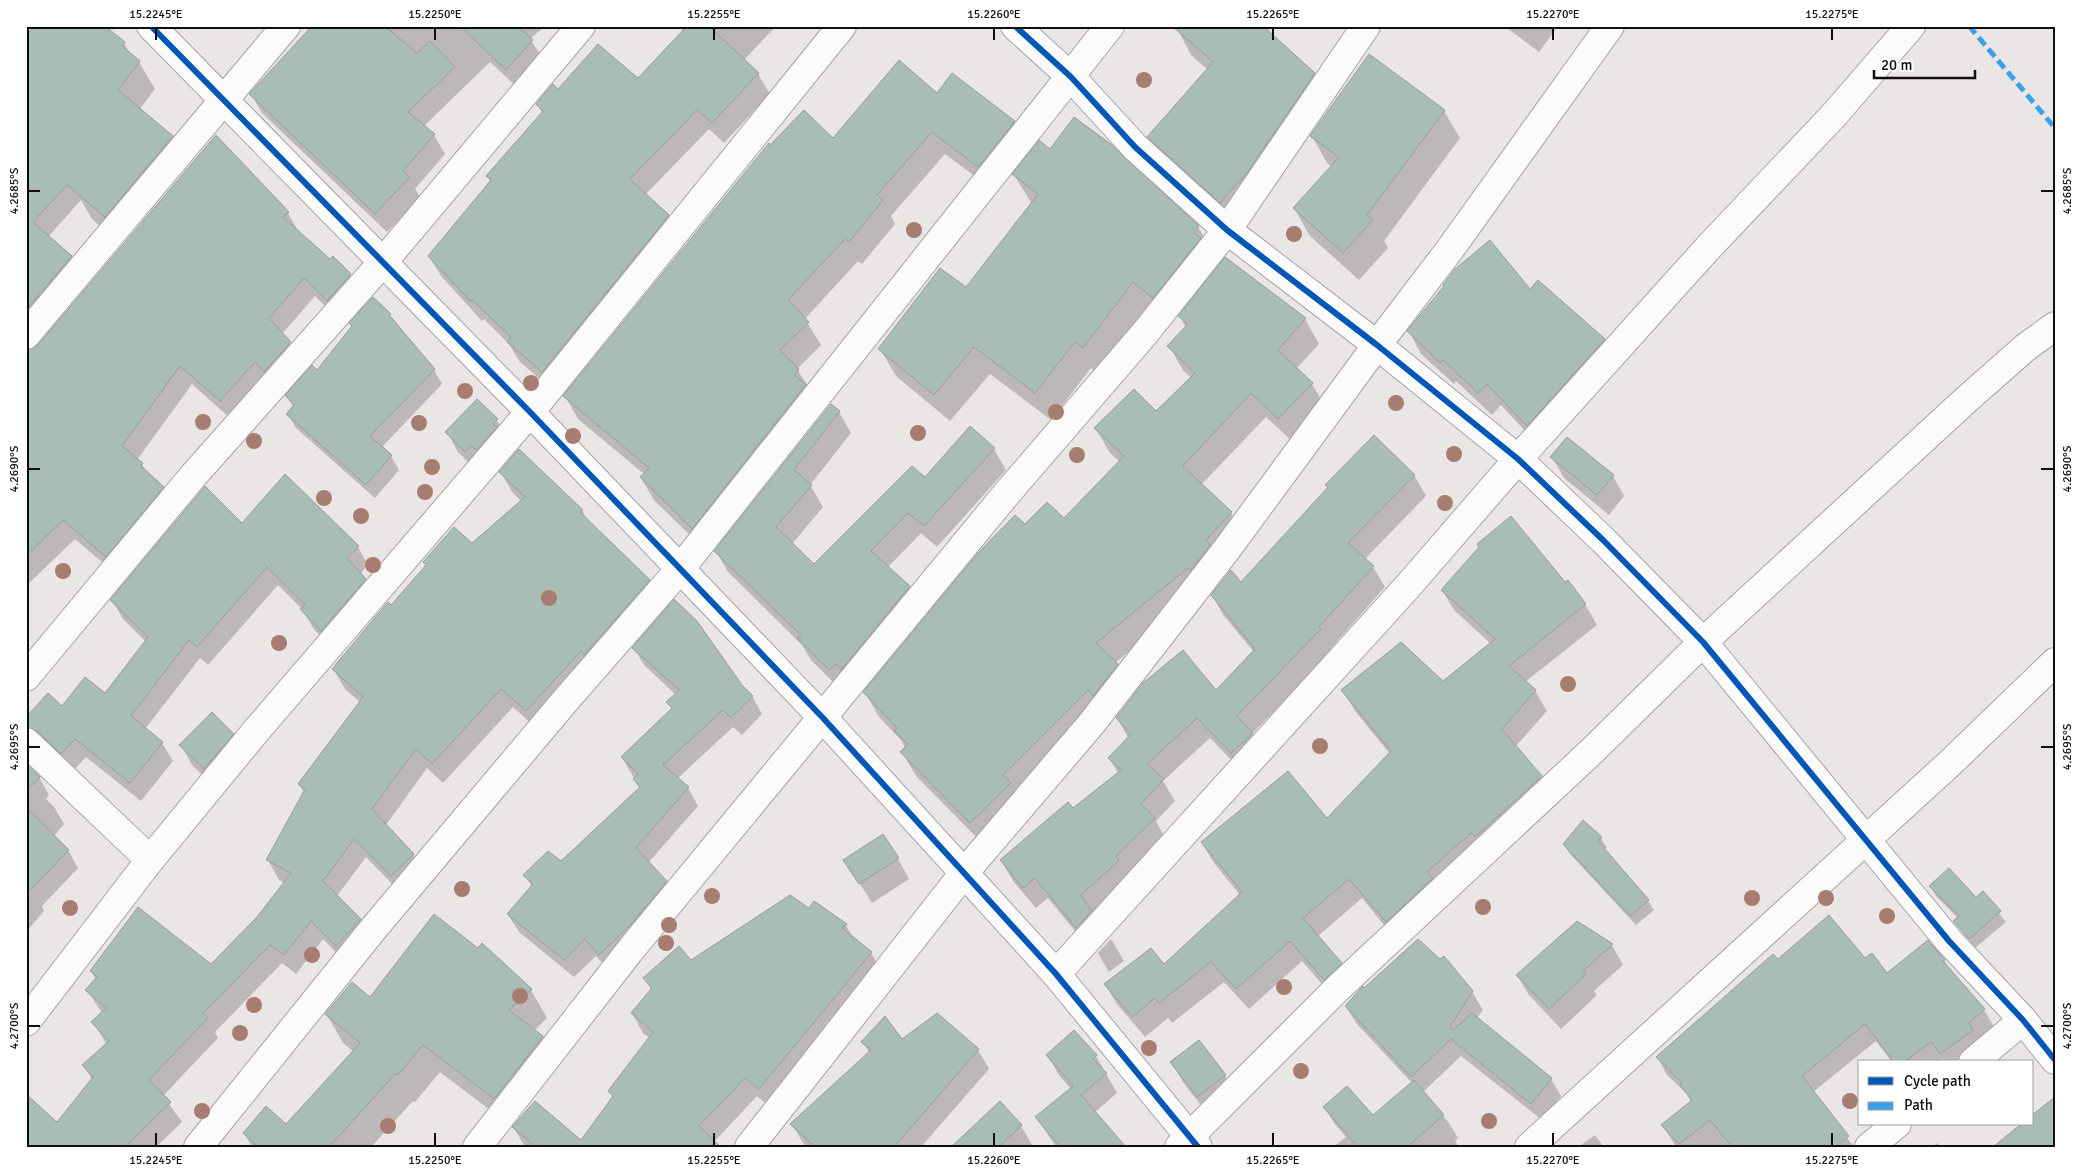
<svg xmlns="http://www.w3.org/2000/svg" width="2081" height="1173" font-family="Signika,sans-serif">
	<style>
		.shadow { fill: #0003 }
		.building { fill: #a9bdb7; stroke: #9c9c9b }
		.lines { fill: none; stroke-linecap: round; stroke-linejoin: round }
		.minor-casing { stroke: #a6a3a2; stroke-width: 30 }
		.minor { stroke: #fcfbfb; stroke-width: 28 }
		.quiet { stroke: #3da1e9; stroke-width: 5; stroke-dasharray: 10 5; stroke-linecap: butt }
		.cycleway-casing { stroke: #fff; stroke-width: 9 }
		.cycleway { stroke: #0057b8; stroke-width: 6 }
		.tree { fill: #a77c71 }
		.ticks { fill: none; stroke: #110e0d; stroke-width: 2 }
		.neatline { fill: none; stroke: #110e0d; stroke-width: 2 }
		.ticks-label { font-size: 12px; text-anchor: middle; fill: #110e0d }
	</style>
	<rect width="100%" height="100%" fill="#eae6e5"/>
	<g class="shadow">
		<path d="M 314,26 L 545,26 L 530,39 L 544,60 L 518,88 L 490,62 L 424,126 L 434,135 L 445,154 L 415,189 L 420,197 L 387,232 L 262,113 L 251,94 Z"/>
		<path d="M 678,26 L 776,26 L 744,60 L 758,74 L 770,94 L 724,143 L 709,129 L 645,195 L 668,216 L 679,236 L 554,391 L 520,362 L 509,344 L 484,319 L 482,321 L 441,276 L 429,256 L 491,182 L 487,176 L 542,113 L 537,104 L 558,90 L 638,80 L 684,32 Z"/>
		<path d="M 1176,26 L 1271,26 L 1267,32 L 1314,73 L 1330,101 L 1237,230 L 1164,164 L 1149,137 L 1208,70 L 1191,55 Z"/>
		<path d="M 1504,26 L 1553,26 L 1555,30 L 1539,52 Z"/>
		<path d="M 124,43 L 131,56 L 139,62 L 155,89 L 139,110 L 172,137 L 188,164 L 121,244 L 92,219 L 81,200 L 48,237 L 71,257 L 82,276 L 26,343 L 26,88 Z"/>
		<path d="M 1370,56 L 1444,111 L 1460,138 L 1384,241 L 1388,248 L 1359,280 L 1310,236 L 1294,208 L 1332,167 L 1327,163 L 1312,136 Z"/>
		<path d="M 937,94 L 1014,122 L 1027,145 L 992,189 L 945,154 L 891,216 L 895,224 L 862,264 L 858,261 L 805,319 L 821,345 L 797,369 L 812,393 L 706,551 L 654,500 L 641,478 L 644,474 L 578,419 L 565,396 L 833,140 Z"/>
		<path d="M 1111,146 L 1198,227 L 1214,254 L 1099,374 L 1091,368 L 1051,420 L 990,374 L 950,421 L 896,376 L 880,349 L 967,289 L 1032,204 L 1014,175 L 1050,150 Z"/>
		<path d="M 288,213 L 299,233 L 330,261 L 333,258 L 350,275 L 361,295 L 339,320 L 315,296 L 282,334 L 301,362 L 232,420 L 192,384 L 137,460 L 163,488 L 174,507 L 117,575 L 75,539 L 26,586 L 26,351 Z"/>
		<path d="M 1226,259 L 1305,319 L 1319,344 L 1296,369 L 1312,384 L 1326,408 L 1293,442 L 1266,417 L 1201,485 L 1231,513 L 1245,537 L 1203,591 L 1115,663 L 1131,689 L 985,846 L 916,776 L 902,752 L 905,748 L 901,740 L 879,717 L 865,692 L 1026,526 L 1064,519 L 1120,462 L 1110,453 L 1096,429 L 1156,413 L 1191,378 L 1183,370 L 1169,346 L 1186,328 L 1180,316 Z"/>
		<path d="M 1530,291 L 1604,339 L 1617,361 L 1540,447 L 1501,405 L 1492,415 L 1456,381 L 1454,384 L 1421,354 L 1409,331 Z"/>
		<path d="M 390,315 L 434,370 L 442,384 L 381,448 L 391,456 L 399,470 L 375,498 L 296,428 L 288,414 L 294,408 L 287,396 L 317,372 L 353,327 Z"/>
		<path d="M 839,412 L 851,433 L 810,485 L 823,507 L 792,544 L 814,566 L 925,479 L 994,449 L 1006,470 L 937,547 L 921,533 L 887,568 L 909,587 L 921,609 L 842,691 L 811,660 L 802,645 L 728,572 L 716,551 Z"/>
		<path d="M 497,420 L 508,440 L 477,471 L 458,452 L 447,432 Z"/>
		<path d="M 1552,457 L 1613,476 L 1624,496 L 1609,515 L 1564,478 Z"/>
		<path d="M 501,472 L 582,510 L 588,522 L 649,581 L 660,600 L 537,729 L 513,707 L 443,783 L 427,768 L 386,825 L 413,854 L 425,874 L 403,895 L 366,857 L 337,896 L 360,920 L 372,939 L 348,965 L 323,939 L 296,974 L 282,963 L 215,1032 L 218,1038 L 163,1096 L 182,1122 L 156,1147 L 56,1147 L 92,1080 L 84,1065 L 107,1045 L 93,1022 L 102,1013 L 87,990 L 96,980 L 91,971 L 212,965 L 258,918 L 285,883 L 279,880 L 268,860 L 304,793 L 299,784 L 360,702 L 345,689 L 334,670 L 388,603 L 391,606 L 472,545 L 521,501 L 512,492 Z"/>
		<path d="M 1414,475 L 1426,496 L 1365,559 L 1373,567 L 1385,587 L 1331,648 L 1332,651 L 1252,734 L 1264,754 L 1244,773 L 1210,738 L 1163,781 L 1175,801 L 1156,821 L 1166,840 L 1089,948 L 1048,898 L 1036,908 L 1013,881 L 1001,860 L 1073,810 L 1118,773 L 1110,759 L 1129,739 L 1117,718 L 1216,691 L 1254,652 L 1224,616 L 1212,595 L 1241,584 Z"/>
		<path d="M 242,524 L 358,547 L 368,565 L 360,574 L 376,598 L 332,649 L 313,628 L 302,609 L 278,585 L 208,665 L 200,658 L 145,729 L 162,743 L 173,761 L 141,801 L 86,757 L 72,772 L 43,746 L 32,727 L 62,708 L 106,694 L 146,642 L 123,619 L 112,600 Z"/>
		<path d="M 1565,584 L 1585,604 L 1597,625 L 1525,682 L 1535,691 L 1547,711 L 1515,747 L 1541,777 L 1553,797 L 1398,942 L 1362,898 L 1317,937 L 1341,964 L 1353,984 L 1336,1000 L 1302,961 L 1249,1009 L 1224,982 L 1172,1023 L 1168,1018 L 1145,1037 L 1117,1004 L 1105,984 L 1164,966 L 1240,895 L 1214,863 L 1202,843 L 1327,820 L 1390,754 L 1355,711 L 1343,690 L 1443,683 L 1491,644 L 1454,610 L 1442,590 Z"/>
		<path d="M 634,648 L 741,686 L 752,696 L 762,714 L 742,735 L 733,727 L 677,779 L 688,788 L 698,806 L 648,863 L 666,882 L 676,899 L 610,972 L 596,956 L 574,977 L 519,932 L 508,915 L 532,887 L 525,875 L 561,863 L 640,789 L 622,757 L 672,710 L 668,702 L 676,695 L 644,665 Z"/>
		<path d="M 233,734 L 244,755 L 216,789 L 192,765 L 181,745 Z"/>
		<path d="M 26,764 L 39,777 L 49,795 L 46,799 L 54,807 L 64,824 L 54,836 L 68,850 L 78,868 L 42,906 L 44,911 L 26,932 Z"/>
		<path d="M 1583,822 L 1601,838 L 1607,848 L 1604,850 L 1648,901 L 1654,910 L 1636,925 L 1570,854 L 1564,844 Z"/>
		<path d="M 898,859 L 909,879 L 872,903 L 845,860 Z"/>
		<path d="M 1931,887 L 1976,899 L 1983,893 L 2006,922 L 1975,948 L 1954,921 L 1958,918 L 1936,896 Z"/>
		<path d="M 814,903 L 846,925 L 853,938 L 871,953 L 882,972 L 771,1108 L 757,1096 L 714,1142 L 717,1147 L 525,1147 L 514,1128 L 581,1142 L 613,1098 L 609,1091 L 650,1038 L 643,1033 L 632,1013 L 652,991 L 644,978 L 690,962 L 809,910 Z"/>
		<path d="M 1577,922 L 1612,945 L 1623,965 L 1594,991 L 1597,995 L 1561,1029 L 1529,995 L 1517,975 Z"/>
		<path d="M 1111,939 L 1124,961 L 1109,972 L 1098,953 Z"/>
		<path d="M 482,945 L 531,990 L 547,1018 L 534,1031 L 542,1036 L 558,1065 L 511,1126 L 440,1072 L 415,1102 L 413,1101 L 371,1147 L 252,1147 L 244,1133 L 287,1126 L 354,1052 L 343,1043 L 327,1015 L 370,999 L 478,950 Z"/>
		<path d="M 1443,958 L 1472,992 L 1483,1010 L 1476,1019 L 1551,1079 L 1561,1096 L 1542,1120 L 1461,1056 L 1423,1092 L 1449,1123 L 1458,1138 L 1455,1141 L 1459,1147 L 1333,1147 L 1346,1137 L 1334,1123 L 1325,1107 L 1373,1117 L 1412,1083 L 1356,1023 L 1346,1006 L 1364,990 Z"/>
		<path d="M 1865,960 L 1886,975 L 1944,960 L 1951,972 L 1984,1010 L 1994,1027 L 1963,1062 L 1944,1062 L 1942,1058 L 1937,1062 L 1892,1062 L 1876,1041 L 1813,1092 L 1854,1147 L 1676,1147 L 1663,1126 L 1691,1102 L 1686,1093 L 1667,1075 L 1658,1058 L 1778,961 Z"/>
		<path d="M 937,1015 L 978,1050 L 989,1069 L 921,1147 L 807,1147 L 803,1143 L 792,1124 L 870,1054 L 863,1042 L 902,1040 Z"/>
		<path d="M 1074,1032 L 1096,1056 L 1117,1093 L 1095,1112 L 1125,1147 L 1056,1147 L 1037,1118 L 1071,1089 L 1059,1075 L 1047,1055 Z"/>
		<path d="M 1199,1042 L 1225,1076 L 1237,1096 L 1210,1117 L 1183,1082 L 1171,1062 Z"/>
		<path d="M 1000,1103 L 1021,1126 L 1033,1146 L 962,1147 Z"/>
		<path d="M 1595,1135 L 1604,1147 L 1578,1147 Z"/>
		<path d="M 1937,1143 L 1941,1147 L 1932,1147 Z"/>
	</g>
	<g class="building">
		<path d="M 34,26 L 105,26 L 125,42 L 122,46 L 140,61 L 118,90 L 173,136 L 105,217 L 67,185 L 33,222 L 72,256 L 26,310 L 26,36 Z"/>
		<path d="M 312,26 L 385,26 L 417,53 L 430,41 L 455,67 L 408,112 L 435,134 L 403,171 L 410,177 L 375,214 L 249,94 Z"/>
		<path d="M 460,26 L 518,26 L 533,40 L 506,70 Z"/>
		<path d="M 687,26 L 709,26 L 759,73 L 712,123 L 697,110 L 630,179 L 669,215 L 542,372 L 507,342 L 511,337 L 472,300 L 470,301 L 428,256 L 491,180 L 486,176 L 543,111 L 536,104 L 553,84 L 558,89 L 598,44 L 638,78 Z"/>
		<path d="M 1172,26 L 1263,26 L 1315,73 L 1246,174 L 1220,203 L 1147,137 L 1213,62 Z"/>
		<path d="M 1369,54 L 1445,110 L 1367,215 L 1373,220 L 1343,253 L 1293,208 L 1339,157 L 1310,136 Z"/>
		<path d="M 899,60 L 937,93 L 952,73 L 1015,121 L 978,167 L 932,132 L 877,195 L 883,200 L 849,242 L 845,239 L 788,300 L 809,322 L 780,350 L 799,369 L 794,375 L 806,384 L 692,529 L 640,477 L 649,468 L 563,396 L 769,143 L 770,145 L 804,110 L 833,138 Z"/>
		<path d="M 1074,117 L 1112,145 L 1199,226 L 1194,233 L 1201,238 L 1153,298 L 1133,282 L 1083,348 L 1075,342 L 1035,393 L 974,347 L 934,395 L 878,349 L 940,268 L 966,287 L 1038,194 L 1012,174 L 1039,140 L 1050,149 Z"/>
		<path d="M 216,135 L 289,212 L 283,217 L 330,259 L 333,256 L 351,274 L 327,301 L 304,278 L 269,318 L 291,342 L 264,372 L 255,362 L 220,401 L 180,366 L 122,446 L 143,463 L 141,466 L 164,487 L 106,557 L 63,520 L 26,556 L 26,350 L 38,345 Z"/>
		<path d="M 1490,240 L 1530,289 L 1538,280 L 1605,339 L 1527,426 L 1487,384 L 1478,393 L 1443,360 L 1440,363 L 1407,331 L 1444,286 L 1443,285 L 1455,269 Z"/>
		<path d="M 1225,257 L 1306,318 L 1278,350 L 1313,383 L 1278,419 L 1251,393 L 1183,466 L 1232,512 L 1206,540 L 1210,545 L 1191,570 L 1188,568 L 1096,643 L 1118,664 L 1093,696 L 1088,690 L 1003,775 L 1011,783 L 970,823 L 900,752 L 908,744 L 894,731 L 897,728 L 863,692 L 978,553 L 1015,515 L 1025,524 L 1047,502 L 1064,518 L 1124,456 L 1094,428 L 1134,389 L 1156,411 L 1195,373 L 1167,346 L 1188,324 L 1178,316 Z"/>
		<path d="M 373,297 L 391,314 L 389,315 L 435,369 L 370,436 L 392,455 L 366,485 L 286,414 L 294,405 L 285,395 L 312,365 L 317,370 L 352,326 L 349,323 Z"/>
		<path d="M 477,399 L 498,419 L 493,424 L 497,427 L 476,450 L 471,446 L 465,452 L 445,432 Z"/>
		<path d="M 831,404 L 840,411 L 794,470 L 812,485 L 776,527 L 814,564 L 912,466 L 925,477 L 970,426 L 995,448 L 924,526 L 908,513 L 871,551 L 910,586 L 841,670 L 836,664 L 829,670 L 797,638 L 801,635 L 714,551 Z"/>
		<path d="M 1374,435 L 1415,475 L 1348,543 L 1374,566 L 1319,627 L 1321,629 L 1237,716 L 1253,733 L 1231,753 L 1197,718 L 1147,764 L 1164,779 L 1141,804 L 1155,818 L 1116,856 L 1119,860 L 1109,870 L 1081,895 L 1092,911 L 1076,928 L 1035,878 L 1023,888 L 1000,860 L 1068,802 L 1073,808 L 1121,770 L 1108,758 L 1131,734 L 1116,718 L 1143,683 L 1183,650 L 1216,690 L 1255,649 L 1211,595 L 1231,570 L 1241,582 L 1328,487 L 1325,485 Z"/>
		<path d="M 1567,437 L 1614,475 L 1597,495 L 1550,457 Z"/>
		<path d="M 519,449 L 583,510 L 580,512 L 650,580 L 584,655 L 581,651 L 526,711 L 501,689 L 432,764 L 416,749 L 372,809 L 414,854 L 391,876 L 354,839 L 323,881 L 361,919 L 336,946 L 311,921 L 284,955 L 270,945 L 203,1013 L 208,1018 L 149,1080 L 171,1102 L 125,1147 L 26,1147 L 26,1094 L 57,1122 L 93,1077 L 82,1065 L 109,1041 L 91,1022 L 106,1008 L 85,990 L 97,977 L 90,971 L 138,907 L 211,964 L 257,917 L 291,873 L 266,860 L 305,789 L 298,784 L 363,697 L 332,669 L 388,602 L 391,605 L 426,565 L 423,562 L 454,527 L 472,543 L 525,497 L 499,472 Z"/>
		<path d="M 285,474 L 359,546 L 347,558 L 366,579 L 321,631 L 300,609 L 305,605 L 267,567 L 197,647 L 189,640 L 131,716 L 163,742 L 130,783 L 75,739 L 61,754 L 37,731 L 26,727 L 26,717 L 48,693 L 62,706 L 85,677 L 105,693 L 148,637 L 110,600 L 202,490 L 205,486 L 242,523 Z"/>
		<path d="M 1511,516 L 1565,582 L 1568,580 L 1586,604 L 1509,666 L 1536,690 L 1502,729 L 1542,776 L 1475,837 L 1471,833 L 1427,872 L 1433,878 L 1386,922 L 1349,879 L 1303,918 L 1342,963 L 1324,980 L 1290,941 L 1236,989 L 1211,962 L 1159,1003 L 1155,998 L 1132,1017 L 1104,984 L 1151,948 L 1164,964 L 1242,892 L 1201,842 L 1288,771 L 1327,818 L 1391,751 L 1341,690 L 1401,642 L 1443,681 L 1495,639 L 1441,590 L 1479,547 L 1477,544 Z"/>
		<path d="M 674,599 L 697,621 L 742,685 L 753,696 L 731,718 L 723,710 L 663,765 L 689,787 L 636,848 L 667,881 L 632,923 L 599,955 L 585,939 L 564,960 L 507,914 L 533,884 L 523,875 L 548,851 L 561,861 L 640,787 L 633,779 L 638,774 L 621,757 L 672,708 L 666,702 L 679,690 L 632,648 Z"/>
		<path d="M 212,712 L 234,734 L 204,769 L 179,745 Z"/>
		<path d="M 26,764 L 40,777 L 26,791 Z"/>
		<path d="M 26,807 L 69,850 L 26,894 Z"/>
		<path d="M 1583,820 L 1602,837 L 1598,841 L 1649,900 L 1630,916 L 1563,844 Z"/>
		<path d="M 883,834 L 899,858 L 859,884 L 843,860 Z"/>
		<path d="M 1949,868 L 1976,897 L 1983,891 L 2001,911 L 1969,939 L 1953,921 L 1959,916 L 1929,886 Z"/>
		<path d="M 790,895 L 809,908 L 814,901 L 847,924 L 842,928 L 872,952 L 759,1089 L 745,1078 L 699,1126 L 721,1147 L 536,1147 L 512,1127 L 535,1101 L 581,1140 L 613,1096 L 608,1091 L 653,1032 L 631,1013 L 652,988 L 643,978 L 679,946 L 691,960 Z"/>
		<path d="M 434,914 L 478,948 L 482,943 L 532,989 L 509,1010 L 543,1036 L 494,1099 L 423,1045 L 398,1075 L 396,1073 L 329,1147 L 258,1147 L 243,1133 L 266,1106 L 286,1124 L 360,1043 L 325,1014 L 352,982 L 370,997 Z"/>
		<path d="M 1829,915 L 1865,958 L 1872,953 L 1887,973 L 1928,940 L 1945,960 L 1943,961 L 1985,1009 L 1969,1023 L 1973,1030 L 1940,1054 L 1931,1042 L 1904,1062 L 1894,1062 L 1865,1024 L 1802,1076 L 1849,1136 L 1835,1147 L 1732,1147 L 1710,1120 L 1679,1144 L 1661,1125 L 1692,1100 L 1680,1085 L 1682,1083 L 1656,1057 L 1773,954 L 1778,959 Z"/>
		<path d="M 1577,921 L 1613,944 L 1583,971 L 1586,974 L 1549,1009 L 1516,975 Z"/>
		<path d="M 1418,939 L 1440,959 L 1444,956 L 1473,991 L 1450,1027 L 1453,1030 L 1472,1013 L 1552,1078 L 1531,1104 L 1451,1039 L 1411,1077 L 1345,1006 L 1363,986 L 1364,988 Z"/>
		<path d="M 937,1013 L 979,1049 L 894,1147 L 815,1147 L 790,1124 L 871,1050 L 861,1042 L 885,1016 L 902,1039 Z"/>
		<path d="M 1074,1030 L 1097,1055 L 1093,1059 L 1107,1073 L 1081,1095 L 1126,1147 L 1060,1147 L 1035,1117 L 1073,1086 L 1046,1055 Z"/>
		<path d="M 1199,1040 L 1226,1075 L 1197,1097 L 1170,1062 Z"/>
		<path d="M 1414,1080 L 1444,1115 L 1407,1147 L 1358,1147 L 1323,1107 L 1347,1086 L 1373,1115 Z"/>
		<path d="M 2055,1097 L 2055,1147 L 1993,1147 L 2021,1124 L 2032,1124 L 2032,1115 Z"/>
		<path d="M 1000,1101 L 1022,1125 L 999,1147 L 951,1147 Z"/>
	</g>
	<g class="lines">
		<g class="minor-casing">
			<g id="minor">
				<path d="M 151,26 L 530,412 L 823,718 L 1056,974 L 1198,1147"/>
				<path d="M 1015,26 L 1071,77 L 1135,147 L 1227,230 L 1377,345 L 1518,459 L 1603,540 L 1703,642 L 1949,941 L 2023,1020 L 2055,1060"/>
				<path d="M 26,335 L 286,26"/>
				<path d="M 26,677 L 193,476 L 383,262 L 581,26"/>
				<path d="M 26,742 L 150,860"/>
				<path d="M 1056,974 L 1409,585 L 1518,459 L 1707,249 L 1834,115 L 1911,26"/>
				<path d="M 26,1022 L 150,860 L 256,731 L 530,412 L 842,26"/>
				<path d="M 1973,1062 L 2023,1020"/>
				<path d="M 198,1147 L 374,928 L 565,701 L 680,569 L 1110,26"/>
				<path d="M 477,1147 L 632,948 L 1008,492 L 1145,333 L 1227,230 L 1366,26"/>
				<path d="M 749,1147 L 964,873 L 1092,723 L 1227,549 L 1377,345 L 1451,248 L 1610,26"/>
				<path d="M 1179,1147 L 1337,989 L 1592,751 L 1703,642 L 1967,399 L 2026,347 L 2055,326"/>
				<path d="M 1529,1147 L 1948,765 L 2055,662"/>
				<path d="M 1869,1147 L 1897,1124"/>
			</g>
		</g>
		<use href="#minor" class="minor"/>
		<path class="quiet" d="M 1969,26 L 2055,128"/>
		<g class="cycleway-casing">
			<g id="cycleway">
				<path d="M 151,26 L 530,412 L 823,718 L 1056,974 L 1198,1147"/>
				<path d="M 1015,26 L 1071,77 L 1135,147 L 1227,230 L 1377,345 L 1518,459 L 1603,540 L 1703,642 L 1949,941 L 2023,1020 L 2055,1060"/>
			</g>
		</g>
		<use href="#cycleway" class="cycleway"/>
	</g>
	<g class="tree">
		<circle cx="1144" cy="80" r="8"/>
		<circle cx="914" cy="230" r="8"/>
		<circle cx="1294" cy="234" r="8"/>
		<circle cx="531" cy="383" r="8"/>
		<circle cx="465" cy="391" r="8"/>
		<circle cx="1396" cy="403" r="8"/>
		<circle cx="1056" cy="412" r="8"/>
		<circle cx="203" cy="422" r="8"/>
		<circle cx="419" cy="423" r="8"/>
		<circle cx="918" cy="433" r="8"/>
		<circle cx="573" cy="436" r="8"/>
		<circle cx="254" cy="441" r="8"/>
		<circle cx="1454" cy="454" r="8"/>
		<circle cx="1077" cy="455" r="8"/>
		<circle cx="432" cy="467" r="8"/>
		<circle cx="425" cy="492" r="8"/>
		<circle cx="324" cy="498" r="8"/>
		<circle cx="1445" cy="503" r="8"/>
		<circle cx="361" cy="516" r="8"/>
		<circle cx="373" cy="565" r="8"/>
		<circle cx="63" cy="571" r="8"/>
		<circle cx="549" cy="598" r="8"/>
		<circle cx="279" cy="643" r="8"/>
		<circle cx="1568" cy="684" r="8"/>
		<circle cx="1320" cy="746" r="8"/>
		<circle cx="462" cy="889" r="8"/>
		<circle cx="712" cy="896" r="8"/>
		<circle cx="1752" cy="898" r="8"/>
		<circle cx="1826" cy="898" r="8"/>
		<circle cx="1483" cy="907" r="8"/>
		<circle cx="70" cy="908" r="8"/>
		<circle cx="1887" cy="916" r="8"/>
		<circle cx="669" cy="925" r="8"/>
		<circle cx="666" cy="943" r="8"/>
		<circle cx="312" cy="955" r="8"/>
		<circle cx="1284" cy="987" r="8"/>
		<circle cx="520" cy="996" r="8"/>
		<circle cx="254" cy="1005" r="8"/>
		<circle cx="240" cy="1033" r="8"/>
		<circle cx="1149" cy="1048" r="8"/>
		<circle cx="1301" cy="1071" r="8"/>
		<circle cx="1850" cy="1101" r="8"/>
		<circle cx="202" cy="1111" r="8"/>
		<circle cx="1489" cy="1121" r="8"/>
		<circle cx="388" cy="1126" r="8"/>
	</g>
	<path class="ticks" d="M 156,28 L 156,40M 435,28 L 435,40M 714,28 L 714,40M 994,28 L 994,40M 1273,28 L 1273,40M 1553,28 L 1553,40M 1832,28 L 1832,40M 28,191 L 40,191M 2041,191 L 2054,191M 28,469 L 40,469M 2041,469 L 2054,469M 28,747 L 40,747M 2041,747 L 2054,747M 28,1026 L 40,1026M 2041,1026 L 2054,1026M 156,1133 L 156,1146M 435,1133 L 435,1146M 714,1133 L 714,1146M 994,1133 L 994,1146M 1273,1133 L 1273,1146M 1553,1133 L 1553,1146M 1832,1133 L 1832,1146"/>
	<rect width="2081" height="1173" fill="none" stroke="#ffffff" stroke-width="55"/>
	<rect x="1858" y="1060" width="175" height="65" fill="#ffffff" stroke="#a09f9e"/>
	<rect x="1868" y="1077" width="25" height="8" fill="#0057b8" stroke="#a09f9e"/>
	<text x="1904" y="1086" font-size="15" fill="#110e0d">Cycle path</text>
	<rect x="1868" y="1102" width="25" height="8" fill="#3da1e9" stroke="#a09f9e"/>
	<text x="1904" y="1110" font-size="15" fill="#110e0d">Path</text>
	<path d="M1874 70v8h101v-8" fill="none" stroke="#110e0d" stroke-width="2.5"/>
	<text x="1881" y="70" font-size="15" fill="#110e0d" stroke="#ffffff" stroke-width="4" paint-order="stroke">20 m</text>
	<rect x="28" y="28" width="2026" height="1118" class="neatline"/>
	<g class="ticks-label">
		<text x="156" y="18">15.2245°E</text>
		<text x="435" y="18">15.2250°E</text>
		<text x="714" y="18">15.2255°E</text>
		<text x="994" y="18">15.2260°E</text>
		<text x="1273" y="18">15.2265°E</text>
		<text x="1553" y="18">15.2270°E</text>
		<text x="1832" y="18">15.2275°E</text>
		<text transform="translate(14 191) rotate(-90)" y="4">4.2685°S</text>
		<text transform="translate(2067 191) rotate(-90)" y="4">4.2685°S</text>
		<text transform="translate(14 469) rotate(-90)" y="4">4.2690°S</text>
		<text transform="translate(2067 469) rotate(-90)" y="4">4.2690°S</text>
		<text transform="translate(14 747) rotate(-90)" y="4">4.2695°S</text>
		<text transform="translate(2067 747) rotate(-90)" y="4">4.2695°S</text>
		<text transform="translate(14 1026) rotate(-90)" y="4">4.2700°S</text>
		<text transform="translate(2067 1026) rotate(-90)" y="4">4.2700°S</text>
		<text x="156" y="1164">15.2245°E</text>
		<text x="435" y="1164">15.2250°E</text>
		<text x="714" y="1164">15.2255°E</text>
		<text x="994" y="1164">15.2260°E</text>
		<text x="1273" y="1164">15.2265°E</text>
		<text x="1553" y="1164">15.2270°E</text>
		<text x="1832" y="1164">15.2275°E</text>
	</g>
</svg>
